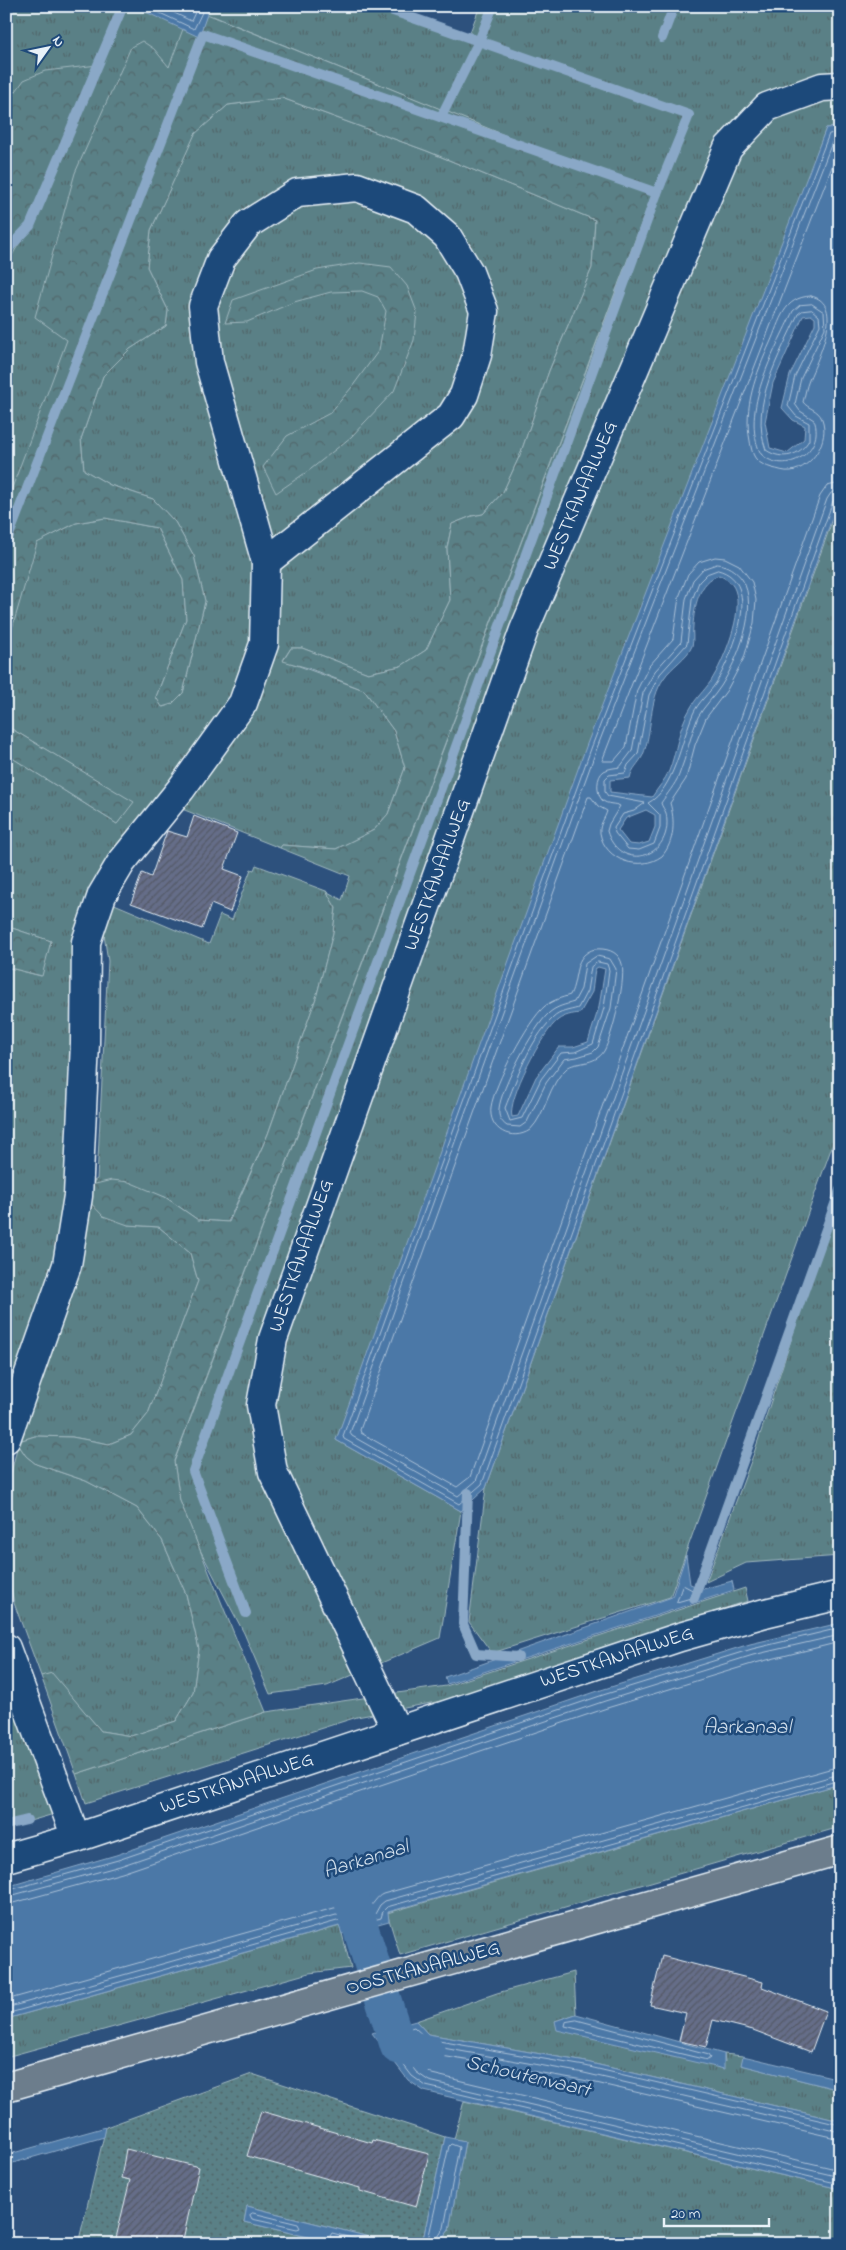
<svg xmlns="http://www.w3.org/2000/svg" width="846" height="2250" font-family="'Indie Flower',sans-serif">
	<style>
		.grass { fill: url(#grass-tufts); stroke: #a1b8bf }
		.forest { fill: url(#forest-crowns); stroke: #a1b8bf }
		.garden { fill: url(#garden-dots); stroke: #a1b8bf }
		.water { fill: #4c78a7; stroke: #8aa8c7; fill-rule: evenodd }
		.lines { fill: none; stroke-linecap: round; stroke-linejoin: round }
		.shore { stroke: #aac1d8; stroke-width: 1 }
		.stream { stroke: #8aa8c7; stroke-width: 10 }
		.canal { stroke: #4c78a7; stroke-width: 36 }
		.building { fill: url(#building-hatch); stroke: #e8f1f8 }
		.minor-casing { stroke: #e8f1f8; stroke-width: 31 }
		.major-casing { stroke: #e8f1f8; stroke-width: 31 }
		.minor { stroke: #1f4a7a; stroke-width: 28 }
		.major { stroke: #6c7d8c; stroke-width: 28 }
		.labels { text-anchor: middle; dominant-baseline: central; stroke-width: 5; stroke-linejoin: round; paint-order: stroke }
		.street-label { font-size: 20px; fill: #e8f1f8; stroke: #1f4a7a }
		.water-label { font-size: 21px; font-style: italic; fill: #d1dfec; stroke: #1f4a7a }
	</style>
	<defs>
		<pattern id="grass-tufts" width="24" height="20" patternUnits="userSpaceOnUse" patternTransform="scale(1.25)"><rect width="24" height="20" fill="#5a8086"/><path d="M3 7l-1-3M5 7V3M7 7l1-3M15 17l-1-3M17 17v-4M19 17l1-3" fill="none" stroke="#51676b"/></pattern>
		<pattern id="forest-crowns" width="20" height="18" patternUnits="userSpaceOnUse" patternTransform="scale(1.25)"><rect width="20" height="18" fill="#5a8086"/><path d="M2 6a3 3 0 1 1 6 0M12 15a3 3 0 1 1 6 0" fill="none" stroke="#51676b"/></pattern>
		<pattern id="garden-dots" width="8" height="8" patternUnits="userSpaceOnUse" patternTransform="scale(1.25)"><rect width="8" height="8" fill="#5a8086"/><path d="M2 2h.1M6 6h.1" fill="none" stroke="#51676b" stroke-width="1.8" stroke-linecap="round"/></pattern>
		<pattern id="building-hatch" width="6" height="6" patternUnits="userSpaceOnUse" patternTransform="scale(1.25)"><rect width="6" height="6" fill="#656d88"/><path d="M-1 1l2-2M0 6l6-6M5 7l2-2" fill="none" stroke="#545966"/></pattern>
	</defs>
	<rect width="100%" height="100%" fill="#2d517d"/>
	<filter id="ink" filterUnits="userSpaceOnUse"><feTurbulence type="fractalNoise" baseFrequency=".02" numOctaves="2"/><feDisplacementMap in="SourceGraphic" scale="10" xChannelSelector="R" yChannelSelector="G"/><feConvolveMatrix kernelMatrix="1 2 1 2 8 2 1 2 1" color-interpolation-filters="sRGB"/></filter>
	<g filter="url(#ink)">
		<g class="grass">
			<path d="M 6,6 L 391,6 L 429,22 L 469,35 L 480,6 L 840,6 L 840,127 L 826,128 L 336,1440 L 461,1511 L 440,1638 L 327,1686 L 270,1694 L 244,1633 L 199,1548 L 180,1501 L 174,1462 L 652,196 L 213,16 L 189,47 L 6,515 Z"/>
			<path d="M 282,98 L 427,151 L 595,220 L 592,268 L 549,371 L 520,455 L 503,492 L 483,514 L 472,516 L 452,524 L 447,548 L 450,600 L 426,650 L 401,666 L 368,673 L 302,648 L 291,648 L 283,660 L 364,690 L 394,731 L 405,768 L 388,814 L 374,830 L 336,849 L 282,845 L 280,848 L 177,807 L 241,724 L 271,649 L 281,568 L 307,538 L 448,426 L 468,398 L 485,357 L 488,316 L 474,269 L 458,242 L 436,218 L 411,201 L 385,190 L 363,184 L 329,183 L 290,191 L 272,199 L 243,222 L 222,249 L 204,285 L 196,320 L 218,419 L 259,576 L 262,606 L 245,677 L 218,730 L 117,858 L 99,884 L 84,912 L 76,954 L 75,1115 L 69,1211 L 63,1253 L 39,1334 L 6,1419 L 8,1073 L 6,967 L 41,976 L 51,941 L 6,926 L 6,754 L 117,824 L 133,802 L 10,728 L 6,719 L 6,649 L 36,543 L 76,523 L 105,518 L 157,528 L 183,580 L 186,619 L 156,697 L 163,707 L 172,704 L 183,693 L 205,601 L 194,556 L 175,522 L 153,499 L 110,485 L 84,470 L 81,439 L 103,376 L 130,349 L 166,326 L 168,310 L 147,267 L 151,230 L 195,133 L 228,105 Z"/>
			<path d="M 357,195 L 390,206 L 439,242 L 465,284 L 475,331 L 450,401 L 278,541 L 270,539 L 211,336 L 217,291 L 237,246 L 293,206 Z"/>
			<path d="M 840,499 L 840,1124 L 670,1597 L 492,1653 L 469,1622 L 486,1488 Z"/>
			<path d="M 256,865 L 326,891 L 336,908 L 333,933 L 316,998 L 268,1134 L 228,1222 L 198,1220 L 165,1197 L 87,1186 L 97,1179 L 108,961 L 101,915 L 112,903 L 209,944 L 220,915 L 232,920 L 251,869 L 254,870 Z"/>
			<path d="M 85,1197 L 128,1225 L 159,1227 L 190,1253 L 198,1281 L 148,1414 L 131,1435 L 109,1444 L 72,1437 L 35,1436 L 19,1441 Z"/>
			<path d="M 840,1204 L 840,1556 L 746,1563 L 706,1582 L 754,1453 L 808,1288 Z"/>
			<path d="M 18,1444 L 26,1456 L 36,1464 L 86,1481 L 137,1508 L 162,1540 L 186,1594 L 199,1649 L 193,1693 L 176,1721 L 131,1736 L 101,1731 L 52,1674 L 41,1676 L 14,1603 L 6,1566 L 6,1494 Z"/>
			<path d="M 745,1588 L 748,1601 L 588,1652 L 452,1699 L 357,1717 L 86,1803 L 76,1774 L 266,1712 L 446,1686 Z"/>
			<path d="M 6,1686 L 54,1814 L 6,1828 L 6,1797 L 9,1796 L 6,1789 Z"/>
			<path d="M 840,1784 L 840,1827 L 400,1955 L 387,1913 Z"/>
			<path d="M 340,1926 L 351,1968 L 309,1973 L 6,2057 L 6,2019 Z"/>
			<path d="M 574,1972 L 576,2014 L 555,2021 L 725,2062 L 724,2054 L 743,2056 L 742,2065 L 840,2090 L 840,2121 L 586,2062 L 428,2034 L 416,2021 L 497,1993 Z"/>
			<path d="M 464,2101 L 840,2189 L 840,2244 L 446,2244 L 443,2238 L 449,2230 L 465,2141 L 454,2139 Z"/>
		</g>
		<g class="forest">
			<path d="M 207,14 L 652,195 L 174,1461 L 180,1501 L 266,1712 L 76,1774 L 41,1676 L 52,1673 L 101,1731 L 131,1736 L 176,1721 L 193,1693 L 199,1649 L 186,1594 L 162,1540 L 137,1508 L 86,1481 L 36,1464 L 26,1456 L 18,1444 L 19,1441 L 35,1436 L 72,1437 L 109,1444 L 131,1435 L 148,1414 L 198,1281 L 190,1253 L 159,1227 L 128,1225 L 103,1216 L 85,1197 L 87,1186 L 112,1180 L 129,1182 L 165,1197 L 198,1220 L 229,1222 L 268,1134 L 316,998 L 333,933 L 336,908 L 326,891 L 342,900 L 350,876 L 280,848 L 282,845 L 336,849 L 374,830 L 388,814 L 405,768 L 394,731 L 364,690 L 308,668 L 283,661 L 291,648 L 302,648 L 368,673 L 401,666 L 426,650 L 450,600 L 447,548 L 452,524 L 472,516 L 483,514 L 503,492 L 520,455 L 549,371 L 592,268 L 595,220 L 427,151 L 282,98 L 228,105 L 195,134 L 151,230 L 147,267 L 168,310 L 166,326 L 130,349 L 103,376 L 81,439 L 84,470 L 110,485 L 153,499 L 175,522 L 194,556 L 205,601 L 183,693 L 172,704 L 162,707 L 156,697 L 186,619 L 183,580 L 157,528 L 105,518 L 76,523 L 37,543 L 6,649 L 6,504 L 67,340 L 35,317 L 75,173 L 131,47 L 142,41 L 154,49 L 169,67 L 183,29 L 199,36 Z"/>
			<path d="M 98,65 L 33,220 L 10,259 L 6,260 L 6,105 L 24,80 L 45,71 Z"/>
			<path d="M 360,263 L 391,267 L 407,286 L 417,312 L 414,340 L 394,391 L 351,437 L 311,469 L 276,493 L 263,467 L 287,436 L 330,413 L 352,387 L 379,350 L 386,311 L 378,297 L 362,291 L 331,292 L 294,302 L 247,322 L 225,323 L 233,300 L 317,270 Z"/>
			<path d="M 6,719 L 10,728 L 134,802 L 117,824 L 6,754 Z"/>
			<path d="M 6,926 L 51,941 L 42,976 L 6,967 Z"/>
		</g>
		<path class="garden" d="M 252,2074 L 445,2137 L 422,2244 L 397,2244 L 247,2206 L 244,2222 L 338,2244 L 78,2244 L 106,2127 Z"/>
		<g class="water">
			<path d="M 133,6 L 210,6 L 199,37 Z"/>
			<path d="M 840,127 L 840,496 L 486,1488 L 461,1511 L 336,1440 L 587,744 L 826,128 ZM 811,315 L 815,318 L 815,324 L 790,375 L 782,408 L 793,420 L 805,426 L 804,439 L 787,453 L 770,448 L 765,422 L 773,383 L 803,316 ZM 719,575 C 726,579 732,582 735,590 C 744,613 723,662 711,681 C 704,691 695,699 690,709 C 678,728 677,751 669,771 C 665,780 657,789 652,797 L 610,792 L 610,780 L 630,778 C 632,768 639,764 643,755 C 653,730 648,701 664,678 C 671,667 688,657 692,646 C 694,640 692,632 693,626 C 694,607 699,581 719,575 ZM 646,810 L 655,815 L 655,827 L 649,842 L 639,845 L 629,844 L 618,830 L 626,818 ZM 598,967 L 605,969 L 599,1007 L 588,1042 L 573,1047 L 559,1047 L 536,1077 L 518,1116 L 512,1117 C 507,1099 543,1031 558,1020 C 565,1015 572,1014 580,1013 L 592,992 L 595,969 Z"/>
			<path d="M 686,1555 L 690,1584 L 703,1589 L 732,1581 L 734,1590 L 447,1684 L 445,1677 L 672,1597 Z"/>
			<path d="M 840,1623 L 840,1784 L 388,1912 L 389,1921 L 342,1934 L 339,1926 L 6,2019 L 6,1887 L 116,1855 L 601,1690 L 750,1644 Z"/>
			<path d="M 576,2014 L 724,2054 L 724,2069 L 557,2030 L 555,2021 Z"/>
			<path d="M 416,2021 L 428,2034 L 586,2062 L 840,2121 L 840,2189 L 424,2091 L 408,2080 L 372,2033 Z"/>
			<path d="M 743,2056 L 840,2079 L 840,2090 L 741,2065 Z"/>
			<path d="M 106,2127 L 104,2137 L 6,2165 L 6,2155 Z"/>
			<path d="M 445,2137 L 465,2141 L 449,2230 L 443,2238 L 446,2244 L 422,2244 Z"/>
			<path d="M 247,2206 L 397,2244 L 338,2244 L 244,2222 Z"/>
		</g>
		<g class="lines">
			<g class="shore">
				<path d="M 145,6 L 194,29 L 205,6"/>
				<path d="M 160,6 L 191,21 L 198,6"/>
				<path d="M 840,132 L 829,134 L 592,746 L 343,1436 L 344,1439 L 459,1504 L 482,1484 L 833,501 L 840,497"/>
				<path d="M 840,138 L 833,140 L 597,748 L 350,1433 L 352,1436 L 458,1496 L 476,1481 L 827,499 L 831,493 L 840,490"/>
				<path d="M 840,146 L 602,761 L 614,761 L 626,747 L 637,690 L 649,666 L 673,639 L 679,597 L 688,574 L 699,562 L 715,557 L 725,558 L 739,565 L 752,582 L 756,600 L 754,623 L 744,658 L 727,690 L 706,718 L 695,745 L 686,779 L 670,803 C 675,820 675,841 662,856 C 640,872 605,861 600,833 C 599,824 605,819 607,811 L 598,806 L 591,797 L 588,797 L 360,1430 L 361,1433 L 457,1487 L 470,1477 L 820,496 L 827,486 L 840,483"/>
				<path d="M 811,296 C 846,303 818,358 809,380 C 806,387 805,395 803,402 C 808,409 818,409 822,419 C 830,440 812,468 791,471 C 784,472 778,469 772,468 C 766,466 760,464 756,459 C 752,454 751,447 750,441 C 743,407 756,374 770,343 C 780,321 783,297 811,296 Z"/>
				<path d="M 812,304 L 824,312 L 825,328 L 801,378 L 795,404 L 800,411 L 814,420 C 826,451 785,477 761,454 C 739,412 775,350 793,311 L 800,305 Z"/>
				<path d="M 812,310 L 819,316 L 820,325 L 795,376 L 788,406 L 796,416 L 809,423 L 809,440 C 800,456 782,461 766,450 C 749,404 780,355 798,314 L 802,311 Z"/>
				<path d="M 717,564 C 726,564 736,571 742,579 C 760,607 737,661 721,686 C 714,697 704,706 698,717 C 690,736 687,755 679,775 C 675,785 667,794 661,803 C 662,807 665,810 666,813 C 675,858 620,874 607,831 L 609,824 L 620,806 C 615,803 607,805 602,800 C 596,793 596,776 604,771 C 609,768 615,768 620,767 L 632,751 L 643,693 L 655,671 L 681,642 L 686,599 L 693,580 L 703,569 Z"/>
				<path d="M 718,570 C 765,582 731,657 716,683 C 709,694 698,702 693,714 C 681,741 674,790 648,803 L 660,815 L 660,828 L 654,844 L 639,850 L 628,849 L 615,833 L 614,828 L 623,814 L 634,811 L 645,803 L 608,796 L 605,792 L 605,779 L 609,775 L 625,773 L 628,765 L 638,754 L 649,695 L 660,674 L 687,644 L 692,600 L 699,582 L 707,574 Z"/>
				<path d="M 595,949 C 606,948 617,951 621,961 C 628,975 612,1037 604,1051 C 595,1066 575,1061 567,1068 C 548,1084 547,1113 530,1130 C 512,1142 488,1130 491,1107 C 494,1085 528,1020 545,1006 C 553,1000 561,998 570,995 C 579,978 572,955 595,949 Z"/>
				<path d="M 597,956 L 610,959 L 616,969 L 611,1008 L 598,1047 L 593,1052 L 577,1057 L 564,1059 L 546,1083 L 527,1122 L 520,1127 L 507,1126 C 501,1122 498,1116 499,1109 C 500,1090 534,1026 549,1013 C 557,1006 565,1005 574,1002 L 581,989 L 585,964 Z"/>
				<path d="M 598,962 L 607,964 L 609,970 L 604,1008 L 593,1044 L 575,1052 L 561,1053 L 541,1079 L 522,1118 L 510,1121 L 505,1108 C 517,1078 529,1041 553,1018 C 560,1011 569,1011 578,1008 L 587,991 L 591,967 Z"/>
				<path d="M 683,1585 L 698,1593 L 698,1596 L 677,1602 Z"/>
				<path d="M 6,1891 L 118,1860 L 603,1695 L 752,1649 L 840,1628"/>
				<path d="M 6,1897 L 120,1866 L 605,1701 L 753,1655 L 840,1635"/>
				<path d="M 6,1905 L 122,1873 L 607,1708 L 755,1663 L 840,1642"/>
				<path d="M 6,2000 L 334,1908 C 346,1906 357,1916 369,1907 C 375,1903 376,1897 383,1894 L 840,1766"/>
				<path d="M 6,2008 L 336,1915 L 343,1916 L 350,1920 L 375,1914 L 380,1905 L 385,1901 L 840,1774"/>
				<path d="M 6,2014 L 337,1921 L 342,1922 L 347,1927 L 381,1918 L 383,1911 L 387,1907 L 840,1780"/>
				<path d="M 577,2020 L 708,2055 L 710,2058 L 707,2060 L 565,2026 L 566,2022 Z"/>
				<path d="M 840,2125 L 585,2066 L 427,2039 L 414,2027 L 382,2037 L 412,2076 L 426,2086 L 840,2184"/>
				<path d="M 840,2132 L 584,2073 L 426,2045 L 412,2034 L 393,2040 L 416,2072 L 429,2081 L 840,2177"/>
				<path d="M 840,2139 L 583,2080 L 424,2053 L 410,2043 L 406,2045 L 421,2066 L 432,2074 L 840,2170"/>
				<path d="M 253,2213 L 298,2224 L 300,2228 L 297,2229 L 252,2219 L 250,2215 Z"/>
				<path d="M 333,2244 L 330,2236 L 332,2233 L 376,2244"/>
				<path d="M 427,2244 L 449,2146 L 451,2144 L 459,2147 L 444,2228 L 438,2237 L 440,2244"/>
			</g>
			<g class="stream">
				<path d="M 379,6 L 689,115 L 657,193"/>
				<path d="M 662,38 L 674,6"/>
				<path d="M 441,117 L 479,41 L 493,6"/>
				<path d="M 6,251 L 30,226 L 122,8"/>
				<path d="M 6,543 L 203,34 L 657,193 L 193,1471 L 246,1613"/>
				<path d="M 468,1493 L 463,1624 L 476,1654 L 518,1657"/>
				<path d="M 694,1598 L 840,1190"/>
				<path d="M 6,1825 L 27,1820"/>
			</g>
			<path class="canal" d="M 346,1882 L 398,2046 L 427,2053"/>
		</g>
		<g class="building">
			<path d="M 194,816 L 237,833 L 224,869 L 243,876 L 230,912 L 211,904 L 202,929 L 131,903 L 142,873 L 151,877 L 167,831 L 187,837 Z"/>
			<path d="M 662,1956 L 763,1982 L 762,1987 L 826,2011 L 811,2052 L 753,2030 L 713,2020 L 706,2047 L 679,2041 L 686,2013 L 650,2005 Z"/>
			<path d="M 261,2111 L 372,2143 L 373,2140 L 429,2154 L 416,2207 L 360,2191 L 360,2188 L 247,2156 Z"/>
			<path d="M 126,2149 L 199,2167 L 182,2244 L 143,2244 L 143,2241 L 116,2238 L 130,2180 L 121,2178 Z"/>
		</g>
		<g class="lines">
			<g class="minor-casing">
				<g id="minor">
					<path d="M 357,187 L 416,209 L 447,236 L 469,272 L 484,311 L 477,355 L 464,395 L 451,416 L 266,562 L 209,362 L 203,306 L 221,259 L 248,224 L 297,193 Z"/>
					<path d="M 6,1439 L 67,1265 L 78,1196 L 85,1043 L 86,942 L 102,895 L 121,863 L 181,789 L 243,703 L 264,644 L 266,562"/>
					<path d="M 6,1648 L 76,1838"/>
					<path d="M 397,1731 L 273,1472 L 261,1405 L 273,1339 L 524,630 L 728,148 L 767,107 L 822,87 L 840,86"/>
					<path d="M 6,1858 L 76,1838 L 680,1637 L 765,1613 L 840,1595"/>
				</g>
			</g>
			<g class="major-casing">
				<path id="major" d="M 6,2087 L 840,1850"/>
			</g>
			<use href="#minor" class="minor"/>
			<use href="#major" class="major"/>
		</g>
	</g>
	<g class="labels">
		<g class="street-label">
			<text transform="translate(581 496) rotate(-67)">WESTKANAALWEG</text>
			<text transform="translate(438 875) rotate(-70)">WESTKANAALWEG</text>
			<text transform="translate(302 1256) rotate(-71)">WESTKANAALWEG</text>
			<text transform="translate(617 1658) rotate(-18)">WESTKANAALWEG</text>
			<text transform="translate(237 1784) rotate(-18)">WESTKANAALWEG</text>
			<text transform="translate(423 1969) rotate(-15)">OOSTKANAALWEG</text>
		</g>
		<g class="water-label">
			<text x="747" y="1728">Aarkanaal</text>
			<text transform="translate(366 1860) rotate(-17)">Aarkanaal</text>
			<text transform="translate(528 2077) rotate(13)">Schoutenvaart</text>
		</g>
	</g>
	<rect width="846" height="2250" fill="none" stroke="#1f4a7a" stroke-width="25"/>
	<rect x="12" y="12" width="821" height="2225" fill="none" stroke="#e8f1f8" stroke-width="2" filter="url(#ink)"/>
	<g transform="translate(48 48) rotate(57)" stroke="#1f4a7a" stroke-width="4" paint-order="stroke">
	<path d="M0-4L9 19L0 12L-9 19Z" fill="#e8f1f8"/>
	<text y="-8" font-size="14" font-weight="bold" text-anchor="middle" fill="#e8f1f8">N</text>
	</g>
	<path d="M664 2218v8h105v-8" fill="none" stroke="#e8f1f8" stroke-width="2.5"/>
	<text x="671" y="2218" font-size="15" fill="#e8f1f8" stroke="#1f4a7a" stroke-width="4" paint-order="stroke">20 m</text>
</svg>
